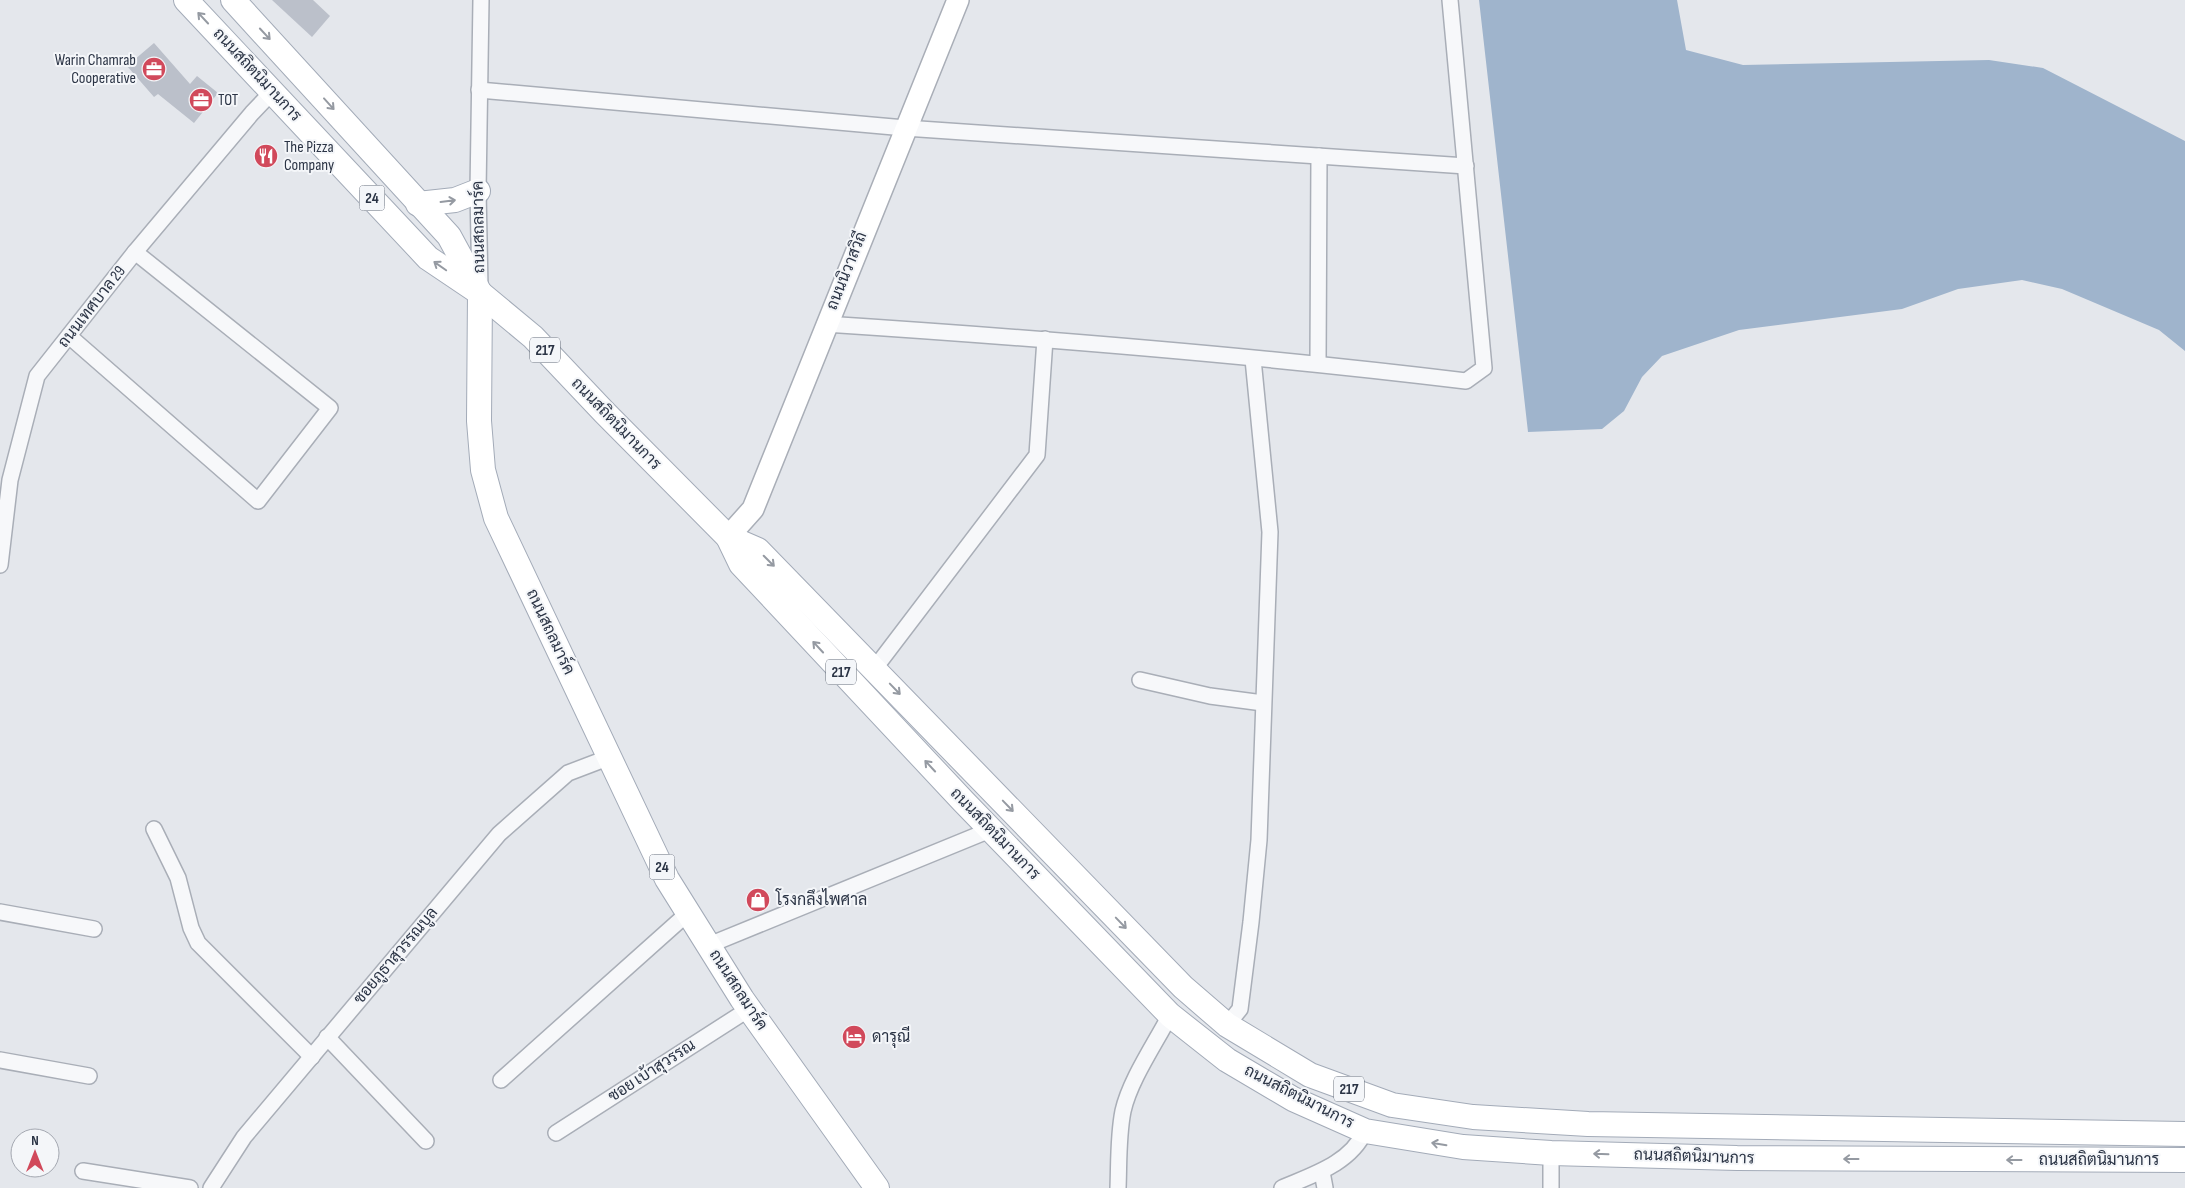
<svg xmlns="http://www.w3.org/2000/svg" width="2185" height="1188" font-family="'Sofia Sans Condensed',Sarabun,sans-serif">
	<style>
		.water { fill: #9fb4cc }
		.building { fill: #bbc0ca }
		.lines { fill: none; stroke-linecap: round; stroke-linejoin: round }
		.minor-casing { stroke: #a9aeb7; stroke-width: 18 }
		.secondary-casing { stroke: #a9aeb7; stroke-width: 24 }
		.primary-casing { stroke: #a3abb8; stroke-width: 26 }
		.minor { stroke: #f7f8fa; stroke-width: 15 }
		.secondary { stroke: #fff; stroke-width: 21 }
		.primary { stroke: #fff; stroke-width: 24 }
		.oneway { stroke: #959aa2 }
		.labels { text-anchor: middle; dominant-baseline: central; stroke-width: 4; stroke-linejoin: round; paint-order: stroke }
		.shield { fill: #f4f6f9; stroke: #676e7b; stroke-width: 1 }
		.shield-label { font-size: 15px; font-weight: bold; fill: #2b3445 }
		.poi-label { font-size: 16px; fill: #2b3445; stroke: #f4f6f9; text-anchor: start }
		.street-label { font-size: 16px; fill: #2b3445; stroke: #f4f6f9 }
	</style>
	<rect width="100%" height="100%" fill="#e4e7ec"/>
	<path class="water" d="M 1479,0 L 1677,0 L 1686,50 L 1743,65 L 1989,60 L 2043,68 L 2185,141 L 2185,351 L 2159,330 L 2062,289 L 2022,280 L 1958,289 L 1902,309 L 1739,330 L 1662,356 L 1642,377 L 1624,411 L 1602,429 L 1528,432 Z"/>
	<g class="building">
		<path d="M 272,0 L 313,0 L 330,16 L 312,37 Z"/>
		<path d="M 154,43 L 190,84 L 197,76 L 218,93 L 194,123 L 158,94 L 154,97 L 127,66 Z"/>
	</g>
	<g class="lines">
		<g class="minor-casing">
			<g id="minor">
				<path d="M 479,90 L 905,128 L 1466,166"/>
				<path d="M 480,287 L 478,191 L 481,0"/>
				<path d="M 825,324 C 1039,338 1253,355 1466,381 L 1484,368 L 1450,0"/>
				<path d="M 69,336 L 258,501 L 330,408 L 135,252"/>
				<path d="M 1318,363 L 1319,156"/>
				<path d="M 0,565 L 10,480 L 37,376 L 135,252 L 252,113 L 272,92"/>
				<path d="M 875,668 L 1037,455 L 1045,339"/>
				<path d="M 1140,680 L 1210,696 L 1263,703"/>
				<path d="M 154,829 L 178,878 L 191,928 L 198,943 L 312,1057"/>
				<path d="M 0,912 L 94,929"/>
				<path d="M 709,945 L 990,830"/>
				<path d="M 1227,1025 L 1240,1009 L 1251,922 L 1259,840 L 1270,532 L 1253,359"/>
				<path d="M 327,1037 L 426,1141"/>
				<path d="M 0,1060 L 89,1076"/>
				<path d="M 501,1080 L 688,913"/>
				<path d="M 556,1133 L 749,1009"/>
				<path d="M 1551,1153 L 1551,1188"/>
				<path d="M 83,1171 L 190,1188"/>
				<path d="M 1322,1172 L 1325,1188"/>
				<path d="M 211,1188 L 244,1137 L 499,834 L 568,773 L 610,757"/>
				<path d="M 1118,1188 C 1119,1163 1118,1136 1123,1111 C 1130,1080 1155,1044 1170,1015"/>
				<path d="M 1282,1188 C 1312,1175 1350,1164 1365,1131"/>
			</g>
		</g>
		<g class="secondary-casing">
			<path id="secondary" d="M 728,537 L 753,509 L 958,0"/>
		</g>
		<g class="primary-casing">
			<g id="primary">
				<path d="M 186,0 L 428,258 L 480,293 L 533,337 L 604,412 L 728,537 L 741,564 L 963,801 L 1170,1015 L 1227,1060 L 1293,1099 L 1365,1131 L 1463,1147 L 1551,1153 L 1737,1158 L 2185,1160"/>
				<path d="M 233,0 L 449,236 L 480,293 L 479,421 L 483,470 L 496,518 L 667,879 L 742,999 L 877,1188"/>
				<path d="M 418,204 L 455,200 L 478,191"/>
				<path d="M 728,537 L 758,550 L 1183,987 L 1227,1025 L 1310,1075 L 1392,1105 L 1473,1117 L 1588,1124 L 2185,1134"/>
			</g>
		</g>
		<use href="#minor" class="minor"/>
		<use href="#secondary" class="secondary"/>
		<use href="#primary" class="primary"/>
	</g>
	<defs><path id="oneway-shaft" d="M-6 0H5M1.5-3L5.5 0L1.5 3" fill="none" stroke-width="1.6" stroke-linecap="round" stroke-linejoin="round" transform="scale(1.25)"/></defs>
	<g class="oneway">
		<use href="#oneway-shaft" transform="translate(203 18) rotate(-133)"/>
		<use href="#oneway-shaft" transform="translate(265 34) rotate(47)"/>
		<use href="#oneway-shaft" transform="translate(329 104) rotate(48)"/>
		<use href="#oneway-shaft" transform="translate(448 201) rotate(-7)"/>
		<use href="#oneway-shaft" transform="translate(440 266) rotate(-145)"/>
		<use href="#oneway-shaft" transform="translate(769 561) rotate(45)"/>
		<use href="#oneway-shaft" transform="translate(818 647) rotate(-133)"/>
		<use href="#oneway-shaft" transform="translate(895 689) rotate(46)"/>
		<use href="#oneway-shaft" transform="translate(930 766) rotate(-133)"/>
		<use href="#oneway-shaft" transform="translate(1008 806) rotate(46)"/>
		<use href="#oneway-shaft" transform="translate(1121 923) rotate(46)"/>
		<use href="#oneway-shaft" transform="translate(1439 1144) rotate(-171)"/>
		<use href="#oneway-shaft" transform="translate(1601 1154) rotate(-178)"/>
		<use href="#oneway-shaft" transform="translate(1851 1159) rotate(-180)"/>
		<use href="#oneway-shaft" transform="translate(2014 1160) rotate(180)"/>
	</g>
	<defs>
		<g id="office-disc" transform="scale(1.25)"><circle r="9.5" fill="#d1495b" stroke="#f4f6f9"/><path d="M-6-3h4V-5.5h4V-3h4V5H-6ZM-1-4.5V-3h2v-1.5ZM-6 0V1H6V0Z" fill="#fff"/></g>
		<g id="restaurant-disc" transform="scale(1.25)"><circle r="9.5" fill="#d1495b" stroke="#f4f6f9"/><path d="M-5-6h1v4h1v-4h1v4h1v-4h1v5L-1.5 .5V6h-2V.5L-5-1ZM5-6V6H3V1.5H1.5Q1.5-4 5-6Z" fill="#fff"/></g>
		<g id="shop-disc" transform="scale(1.25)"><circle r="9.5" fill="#d1495b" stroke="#f4f6f9"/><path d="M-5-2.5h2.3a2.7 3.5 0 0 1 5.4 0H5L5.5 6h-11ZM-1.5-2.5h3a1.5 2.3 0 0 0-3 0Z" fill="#fff"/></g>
		<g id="hotel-disc" transform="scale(1.25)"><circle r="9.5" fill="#d1495b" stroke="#f4f6f9"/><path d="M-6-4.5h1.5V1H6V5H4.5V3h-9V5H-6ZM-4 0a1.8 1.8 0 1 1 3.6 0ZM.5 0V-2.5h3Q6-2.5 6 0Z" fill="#fff"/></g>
	</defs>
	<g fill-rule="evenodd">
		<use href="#office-disc" x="154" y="69"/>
		<use href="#office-disc" x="201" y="100"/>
		<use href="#restaurant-disc" x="266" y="156"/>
		<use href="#shop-disc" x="758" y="900"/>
		<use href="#hotel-disc" x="854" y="1037"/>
	</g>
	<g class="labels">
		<g class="shield">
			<rect x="359.5" y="185.5" width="25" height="25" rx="4"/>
			<rect x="530" y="337.5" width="30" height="25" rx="4"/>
			<rect x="826" y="659.5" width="30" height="25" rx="4"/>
			<rect x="649.5" y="854.5" width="25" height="25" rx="4"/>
			<rect x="1334" y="1076.5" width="30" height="25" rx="4"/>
		</g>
		<g class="shield-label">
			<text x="372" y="198">24</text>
			<text x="545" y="350">217</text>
			<text x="841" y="672">217</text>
			<text x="662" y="867">24</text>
			<text x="1349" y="1089">217</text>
		</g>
		<g class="poi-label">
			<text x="136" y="60" text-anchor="end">Warin Chamrab<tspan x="136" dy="18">Cooperative</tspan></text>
			<text x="218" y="100">TOT</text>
			<text x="284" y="147">The Pizza<tspan x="284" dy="18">Company</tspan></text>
			<text x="776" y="900">โรงกลึงไพศาล</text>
			<text x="872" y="1037">ดารุณี</text>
		</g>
		<g class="street-label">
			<text transform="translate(257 75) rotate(47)">ถนนสถิตนิมานการ</text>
			<text transform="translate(479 227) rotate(-91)">ถนนสถลมาร์ค</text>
			<text transform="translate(847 271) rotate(-68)">ถนนนิวาสวิถี</text>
			<text transform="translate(92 307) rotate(-52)">ถนนเทศบาล 29</text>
			<text transform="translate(616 424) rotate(46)">ถนนสถิตนิมานการ</text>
			<text transform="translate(550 632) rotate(65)">ถนนสถลมาร์ค</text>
			<text transform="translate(995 834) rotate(46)">ถนนสถิตนิมานการ</text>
			<text transform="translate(396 956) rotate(-50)">ซอยภูธาสุวรรณบูล</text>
			<text transform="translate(738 990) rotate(57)">ถนนสถลมาร์ค</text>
			<text transform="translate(652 1071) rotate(-33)">ซอย เบ้าสุวรรณ</text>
			<text transform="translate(1299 1097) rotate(27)">ถนนสถิตนิมานการ</text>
			<text transform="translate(1694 1157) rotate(2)">ถนนสถิตนิมานการ</text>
			<text x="2099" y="1160">ถนนสถิตนิมานการ</text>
		</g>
	</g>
	<g transform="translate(35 1153)"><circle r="24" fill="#f4f6f9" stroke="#a4a8b1"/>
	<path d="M0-4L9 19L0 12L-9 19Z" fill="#d1495b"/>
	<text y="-8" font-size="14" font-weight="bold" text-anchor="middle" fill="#2b3445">N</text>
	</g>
</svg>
